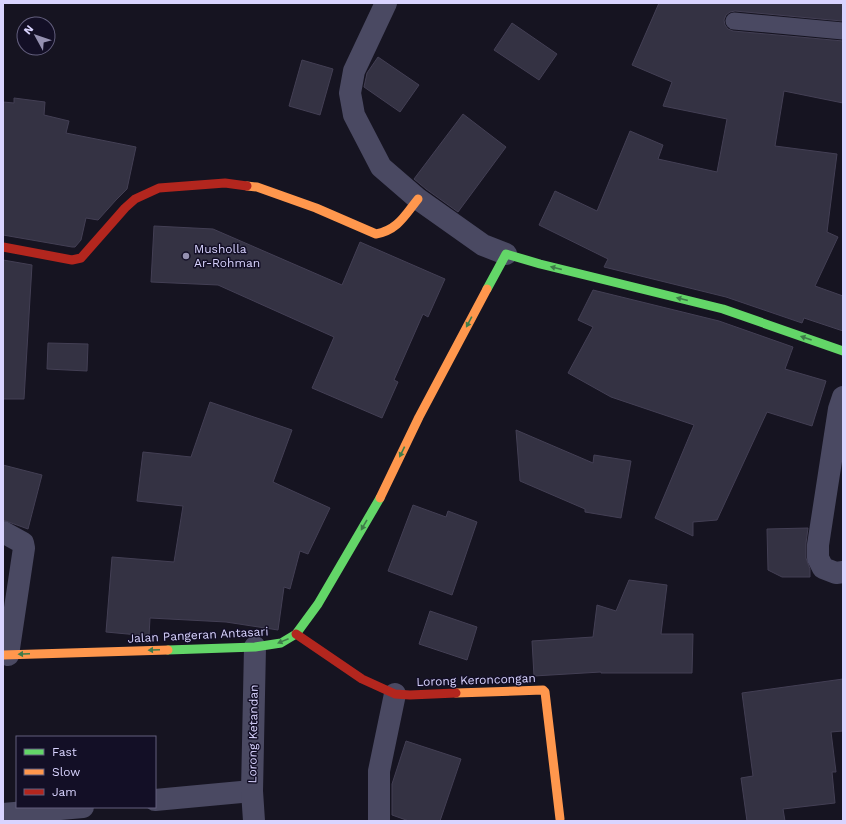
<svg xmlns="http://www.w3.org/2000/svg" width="846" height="824" font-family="'Work Sans',sans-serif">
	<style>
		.building { fill: #343243; stroke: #433f54 }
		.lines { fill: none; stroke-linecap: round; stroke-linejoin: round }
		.lane { stroke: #4a4962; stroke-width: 17 }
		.street { stroke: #4a4962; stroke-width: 22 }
		.fast { stroke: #63d668; stroke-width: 9 }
		.slow { stroke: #ff974d; stroke-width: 9 }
		.jam { stroke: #b3261e; stroke-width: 9 }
		.oneway { fill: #3f7c4a }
		.poi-dot { fill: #9591b1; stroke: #130f26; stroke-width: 1.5 }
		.labels { text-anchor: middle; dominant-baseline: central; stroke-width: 3; stroke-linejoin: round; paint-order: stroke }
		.poi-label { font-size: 12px; fill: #d9d4ff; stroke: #130f26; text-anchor: start }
		.street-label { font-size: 12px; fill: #d9d4ff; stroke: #130f26 }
	</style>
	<rect width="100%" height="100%" fill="#161421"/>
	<g class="building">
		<path d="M 659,3 L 843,3 L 842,21 L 735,11 L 730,12 L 726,15 L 724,20 L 725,25 L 728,29 L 733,31 L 843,41 L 843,103 L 784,91 L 775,146 L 837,154 L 827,232 L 838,237 L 815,286 L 843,296 L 843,331 L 804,318 L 802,323 L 726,297 L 604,267 L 608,259 L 539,225 L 555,191 L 597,211 L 630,131 L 663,145 L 658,159 L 717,172 L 727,119 L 663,106 L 672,82 L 632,65 Z"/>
		<path d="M 512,23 L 557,54 L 539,80 L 494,50 Z"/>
		<path d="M 378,57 L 419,85 L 400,112 L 364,87 L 367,73 Z"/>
		<path d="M 302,60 L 333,69 L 320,115 L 289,106 Z"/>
		<path d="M 14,98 L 45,102 L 44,115 L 69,121 L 66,133 L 136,147 L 127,189 L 116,200 L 98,220 L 86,218 L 81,240 L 75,247 L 72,247 L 3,235 L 3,102 L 14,103 Z"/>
		<path d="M 463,114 L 506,147 L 458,212 L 426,189 L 414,179 Z"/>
		<path d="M 154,226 L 213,229 L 342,285 L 360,242 L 445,279 L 428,317 L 423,314 L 394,380 L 398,382 L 382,418 L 312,388 L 334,337 L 218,285 L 151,282 Z"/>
		<path d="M 3,260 L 32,265 L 24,399 L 3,399 Z"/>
		<path d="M 593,290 L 719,321 L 793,347 L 785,369 L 826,381 L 812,426 L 767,412 L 717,520 L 693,522 L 693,536 L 655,518 L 694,425 L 611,397 L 568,373 L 593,327 L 578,320 Z"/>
		<path d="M 48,343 L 88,344 L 87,371 L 47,369 Z"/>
		<path d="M 210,402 L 292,430 L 273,482 L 330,508 L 308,554 L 300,551 L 290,589 L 284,587 L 278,630 L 226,622 L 150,618 L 149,636 L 106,632 L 112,557 L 174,562 L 183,506 L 137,501 L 143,452 L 191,457 Z"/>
		<path d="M 516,430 L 593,463 L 594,455 L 631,461 L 621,518 L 585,512 L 585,509 L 520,481 Z"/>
		<path d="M 3,465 L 42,475 L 28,529 L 3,520 Z"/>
		<path d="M 413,505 L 446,517 L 448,511 L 477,522 L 452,595 L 388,571 Z"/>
		<path d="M 808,528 L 806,543 L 806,558 L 810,569 L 810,577 L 782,577 L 768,570 L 767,529 Z"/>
		<path d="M 629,580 L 667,585 L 661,634 L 693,634 L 692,673 L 601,673 L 601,672 L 534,676 L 532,641 L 593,637 L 597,605 L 616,611 Z"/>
		<path d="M 430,611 L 477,627 L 467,660 L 419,644 Z"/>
		<path d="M 843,679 L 843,731 L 831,732 L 836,772 L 832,772 L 835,803 L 783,809 L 785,821 L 747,821 L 741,778 L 753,776 L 742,693 Z"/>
		<path d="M 406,741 L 461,759 L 440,821 L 409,821 L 392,815 L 392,784 Z"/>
	</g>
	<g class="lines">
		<path class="lane" d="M 734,21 L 843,31"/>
		<g class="street">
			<path d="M 386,3 L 354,71 L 350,93 L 354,115 L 381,167 L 418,199 L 483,245 L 506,254"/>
			<path d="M 843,397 L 839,409 L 818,545 L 818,558 L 823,568 L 836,573 L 843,572"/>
			<path d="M 3,532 L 23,543 L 24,548 L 8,655"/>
			<path d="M 155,800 L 252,791"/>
			<path d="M 3,814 L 83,807"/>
			<path d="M 254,821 L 252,791 L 255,647"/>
			<path d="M 379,821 L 379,771 L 395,694"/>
		</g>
		<g class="fast">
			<path d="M 487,289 L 506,254 L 540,264 L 723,309 L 843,351"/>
			<path d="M 168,650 L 255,647 L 281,643 L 296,634 L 318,604 L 380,498"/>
		</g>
		<g class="slow">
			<path d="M 247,186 L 257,187 L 316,208 L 376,234 C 398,230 405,215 418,199"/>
			<path d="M 380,498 L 419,417 L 487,289"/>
			<path d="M 3,655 L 168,650"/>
			<path d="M 456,693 L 543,690 L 545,692 L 560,819"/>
		</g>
		<g class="jam">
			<path d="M 3,247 L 72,260 L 81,258 L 125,208 L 135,199 L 159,188 L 225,183 L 247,186"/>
			<path d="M 296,634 L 362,679 L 395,694 L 410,695 L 456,693"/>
		</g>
	</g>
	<defs><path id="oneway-solid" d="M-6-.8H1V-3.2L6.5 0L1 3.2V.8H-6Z"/></defs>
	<g class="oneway">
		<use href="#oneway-solid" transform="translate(556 268) rotate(-166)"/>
		<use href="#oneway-solid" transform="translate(682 299) rotate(-166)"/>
		<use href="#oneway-solid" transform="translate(469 322) rotate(118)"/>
		<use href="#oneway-solid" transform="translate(806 338) rotate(-161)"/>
		<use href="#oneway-solid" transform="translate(402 452) rotate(116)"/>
		<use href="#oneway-solid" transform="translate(364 525) rotate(120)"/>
		<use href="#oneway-solid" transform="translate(283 641) rotate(158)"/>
		<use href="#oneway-solid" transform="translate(154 650) rotate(178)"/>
		<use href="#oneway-solid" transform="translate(24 654) rotate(178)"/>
	</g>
	<circle class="poi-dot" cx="186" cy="256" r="4"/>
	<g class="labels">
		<g class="poi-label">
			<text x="194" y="249">Musholla<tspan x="194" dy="14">Ar-Rohman</tspan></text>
		</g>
		<g class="street-label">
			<text transform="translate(198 635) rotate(-3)">Jalan Pangeran Antasari</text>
			<text transform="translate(476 680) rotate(-2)">Lorong Keroncongan</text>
			<text transform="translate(253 734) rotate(-89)">Lorong Ketandan</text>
		</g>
	</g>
	<rect width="846" height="824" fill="none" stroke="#d9d4ff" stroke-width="8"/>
	<rect x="16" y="736" width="140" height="72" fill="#130f26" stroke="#625e7d"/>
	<rect x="24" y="749" width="20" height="6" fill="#63d668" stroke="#625e7d"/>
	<text x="52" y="756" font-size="12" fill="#d9d4ff">Fast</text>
	<rect x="24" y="769" width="20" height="6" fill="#ff974d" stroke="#625e7d"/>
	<text x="52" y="776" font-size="12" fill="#d9d4ff">Slow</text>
	<rect x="24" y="789" width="20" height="6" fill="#b3261e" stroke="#625e7d"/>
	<text x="52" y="796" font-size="12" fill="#d9d4ff">Jam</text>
	<g transform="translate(36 36) rotate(310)"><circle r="19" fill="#130f26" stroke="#625e7d"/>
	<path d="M0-3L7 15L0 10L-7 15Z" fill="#9591b1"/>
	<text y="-6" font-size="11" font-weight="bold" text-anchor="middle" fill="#d9d4ff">N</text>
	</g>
</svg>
